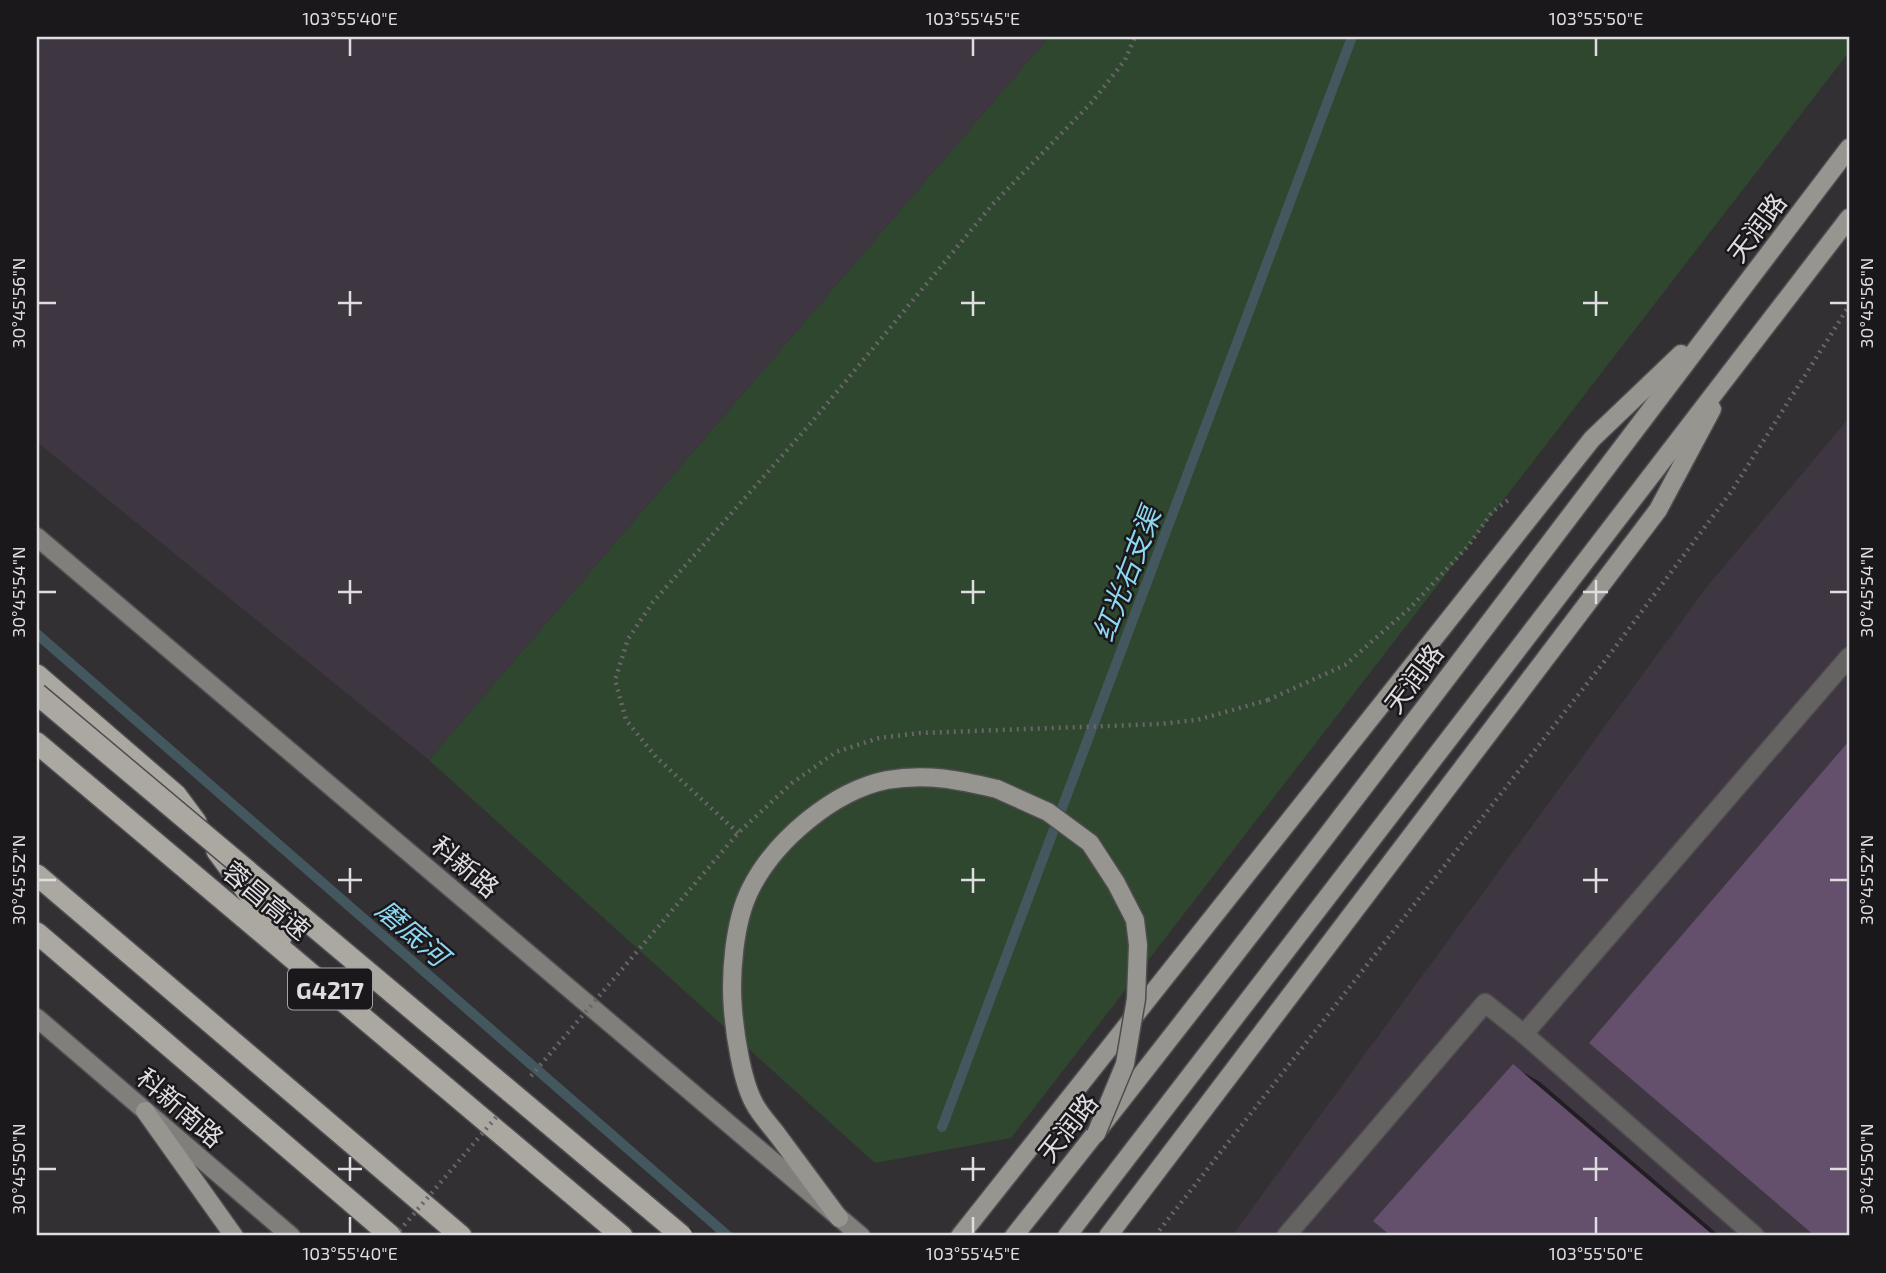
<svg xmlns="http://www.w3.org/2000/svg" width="1886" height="1273" font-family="'Exo 2','Noto Sans SC',sans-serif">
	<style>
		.built { fill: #3e3741 }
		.green { fill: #2e472e }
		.shadow { fill: #0007 }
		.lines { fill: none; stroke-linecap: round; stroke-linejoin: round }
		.stream { stroke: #43575e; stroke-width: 10 }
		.building { fill: #644f6c }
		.service-casing { stroke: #4f4c50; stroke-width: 21 }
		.secondary-casing { stroke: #4f4c50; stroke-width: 21 }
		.primary-casing { stroke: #4f4c50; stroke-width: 21 }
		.motorway-casing { stroke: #4f4c50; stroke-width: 24 }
		.path { stroke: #69666a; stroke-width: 4.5; stroke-dasharray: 2 5; stroke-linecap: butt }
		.service { stroke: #656361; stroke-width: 18 }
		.secondary { stroke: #817f7b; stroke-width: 18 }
		.primary { stroke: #97958f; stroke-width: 18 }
		.motorway { stroke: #aba8a2; stroke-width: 21 }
		.primary-bridge-casing { stroke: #4f4c50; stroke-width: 21; stroke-linecap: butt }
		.motorway-bridge-casing { stroke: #4f4c50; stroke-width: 24; stroke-linecap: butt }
		.path-bridge { stroke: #69666a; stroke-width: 4.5; stroke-dasharray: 2 5; stroke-linecap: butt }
		.primary-bridge { stroke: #97958f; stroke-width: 18 }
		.motorway-bridge { stroke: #aba8a2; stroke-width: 21 }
		.ticks { fill: none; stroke: #dfdde0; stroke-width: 2.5 }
		.labels { text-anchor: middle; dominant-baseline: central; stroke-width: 5; stroke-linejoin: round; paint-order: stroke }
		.shield { fill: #1a181b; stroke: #a4a2a5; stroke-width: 2 }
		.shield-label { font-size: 24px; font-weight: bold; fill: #dfdde0 }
		.street-label { font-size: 26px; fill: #dfdde0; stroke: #1a181b }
		.water-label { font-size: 28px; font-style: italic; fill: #8dd7f2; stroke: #1a181b }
		.neatline { fill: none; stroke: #dfdde0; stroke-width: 2.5 }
		.ticks-label { font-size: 18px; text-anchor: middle; fill: #dfdde0 }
	</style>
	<rect width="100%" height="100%" fill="#333034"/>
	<g class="built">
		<path d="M 37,37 L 1049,37 L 429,760 L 37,442 Z"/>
		<path d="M 1849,418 L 1849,1236 L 1232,1236 L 1706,588 Z"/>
	</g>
	<path class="green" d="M 1049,37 L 1849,37 L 1849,52 L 1011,1138 L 875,1163 L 429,760 Z"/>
	<g class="shadow">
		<path d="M 1849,744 L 1849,1236 L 1818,1236 L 1591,1042 Z"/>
		<path d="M 1514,1067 L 1540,1082 L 1720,1236 L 1394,1236 L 1375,1221 Z"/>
	</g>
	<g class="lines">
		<g class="stream">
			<path d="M 37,634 L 728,1236"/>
			<path d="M 942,1127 L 1352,37"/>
		</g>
	</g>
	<g class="building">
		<path d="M 1849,741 L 1849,1236 L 1815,1236 L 1589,1043 Z"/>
		<path d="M 1513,1064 L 1714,1236 L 1391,1236 L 1373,1221 Z"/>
	</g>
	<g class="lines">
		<g class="service-casing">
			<g id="service">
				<path d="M 1524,1034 L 1849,657"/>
				<path d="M 1286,1236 L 1485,1003 L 1524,1034 L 1755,1236"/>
			</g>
		</g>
		<g class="secondary-casing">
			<g id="secondary">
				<path d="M 37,537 L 861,1236"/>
				<path d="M 37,1018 L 291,1236"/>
			</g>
		</g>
		<g class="primary-casing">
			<g id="primary">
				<path d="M 145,1111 L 234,1236"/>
				<path d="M 839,1218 C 819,1191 799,1164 779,1137 C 771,1126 760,1115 754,1103 C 742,1081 735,1035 733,1010 C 730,975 734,922 750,890 C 774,841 833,791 887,780 C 927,773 959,780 997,789"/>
				<path d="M 960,1236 L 1592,439 L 1681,354"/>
				<path d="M 1014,1236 C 1299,879 1572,512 1849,148"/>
				<path d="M 1067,1236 L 1849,218"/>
				<path d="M 1108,1236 L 1658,510 L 1712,409"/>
			</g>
		</g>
		<g class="motorway-casing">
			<g id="motorway">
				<path d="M 37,675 L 176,795 L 196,822"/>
				<path d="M 37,743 L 622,1236"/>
				<path d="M 217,851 L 281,938"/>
				<path d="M 37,875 L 461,1236"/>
				<path d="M 37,933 L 391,1236"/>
			</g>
		</g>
		<g class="path">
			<path d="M 1268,700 L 1345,665 L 1410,608 L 1469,545 L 1492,512 L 1511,498"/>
			<path d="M 738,833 L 656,757 L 626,720 L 615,680 L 628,639 L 653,602 L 811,423 L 992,205 L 1092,102 L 1125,60 L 1135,37"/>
			<path d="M 1155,1236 L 1607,658 L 1731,492 L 1849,306"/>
		</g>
		<use href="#service" class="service"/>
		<use href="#secondary" class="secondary"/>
		<use href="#primary" class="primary"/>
		<use href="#motorway" class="motorway"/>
		<g class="primary-bridge-casing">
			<path id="primary-bridge" d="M 997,789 L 1048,812 L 1090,843 L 1116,883 L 1135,920 L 1138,945 L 1136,999 L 1125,1064 L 1096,1134"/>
		</g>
		<g class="motorway-bridge-casing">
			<path id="motorway-bridge" d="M 37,694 L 682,1236"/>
		</g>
		<g class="path-bridge">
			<path d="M 531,1076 L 738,833 L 792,783 L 836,752 L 879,738 L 920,733 L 1160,724 L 1197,720 L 1268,700"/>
			<path d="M 395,1236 L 498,1115"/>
		</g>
		<use href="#primary-bridge" class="primary-bridge"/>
		<use href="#motorway-bridge" class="motorway-bridge"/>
	</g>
	<path class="ticks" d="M 350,38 L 350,56M 973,38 L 973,56M 1596,38 L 1596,56M 350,291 L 350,316M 973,291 L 973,316M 1596,291 L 1596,316M 38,303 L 56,303M 338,303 L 362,303M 961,303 L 985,303M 1583,303 L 1608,303M 1830,303 L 1848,303M 350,580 L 350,604M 973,580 L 973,604M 1596,580 L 1596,604M 38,592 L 56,592M 338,592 L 362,592M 961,592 L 985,592M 1583,592 L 1608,592M 1830,592 L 1848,592M 350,868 L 350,893M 973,868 L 973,893M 1596,868 L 1596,893M 38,880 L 56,880M 338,880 L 362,880M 961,880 L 985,880M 1583,880 L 1608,880M 1830,880 L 1848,880M 350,1157 L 350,1181M 973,1157 L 973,1181M 1596,1157 L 1596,1181M 38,1169 L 56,1169M 338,1169 L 362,1169M 961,1169 L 985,1169M 1583,1169 L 1608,1169M 1830,1169 L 1848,1169M 350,1217 L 350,1234M 973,1217 L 973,1234M 1596,1217 L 1596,1234"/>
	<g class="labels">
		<rect class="shield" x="288" y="968.5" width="84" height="41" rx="5"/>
		<g class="shield-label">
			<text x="330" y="989">G4217</text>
		</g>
		<g class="street-label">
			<text transform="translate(1756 227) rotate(-53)">天润路</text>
			<text transform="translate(1413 678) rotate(-53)">天润路</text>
			<text transform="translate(466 866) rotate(40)">科新路</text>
			<text transform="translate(267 900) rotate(40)">蓉昌高速</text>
			<text transform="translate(181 1107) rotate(41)">科新南路</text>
			<text transform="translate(1067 1127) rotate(-52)">天润路</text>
		</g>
		<g class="water-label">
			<text transform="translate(1126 574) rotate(-69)">红光右支渠</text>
			<text transform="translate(413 932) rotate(41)">磨底河</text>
		</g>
	</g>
	<rect width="1886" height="1273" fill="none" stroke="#1a181b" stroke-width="77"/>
	<rect x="38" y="38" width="1810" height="1196" class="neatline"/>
	<g class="ticks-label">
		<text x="350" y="25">103°55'40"E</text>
		<text x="973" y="25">103°55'45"E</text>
		<text x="1596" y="25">103°55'50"E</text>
		<text transform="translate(19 303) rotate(-90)" y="6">30°45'56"N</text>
		<text transform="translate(1867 303) rotate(-90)" y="6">30°45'56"N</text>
		<text transform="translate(19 592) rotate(-90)" y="6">30°45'54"N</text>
		<text transform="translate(1867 592) rotate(-90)" y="6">30°45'54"N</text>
		<text transform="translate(19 880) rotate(-90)" y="6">30°45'52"N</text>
		<text transform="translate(1867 880) rotate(-90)" y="6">30°45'52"N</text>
		<text transform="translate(19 1169) rotate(-90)" y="6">30°45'50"N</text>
		<text transform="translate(1867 1169) rotate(-90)" y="6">30°45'50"N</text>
		<text x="350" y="1260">103°55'40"E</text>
		<text x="973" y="1260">103°55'45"E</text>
		<text x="1596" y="1260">103°55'50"E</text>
	</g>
</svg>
